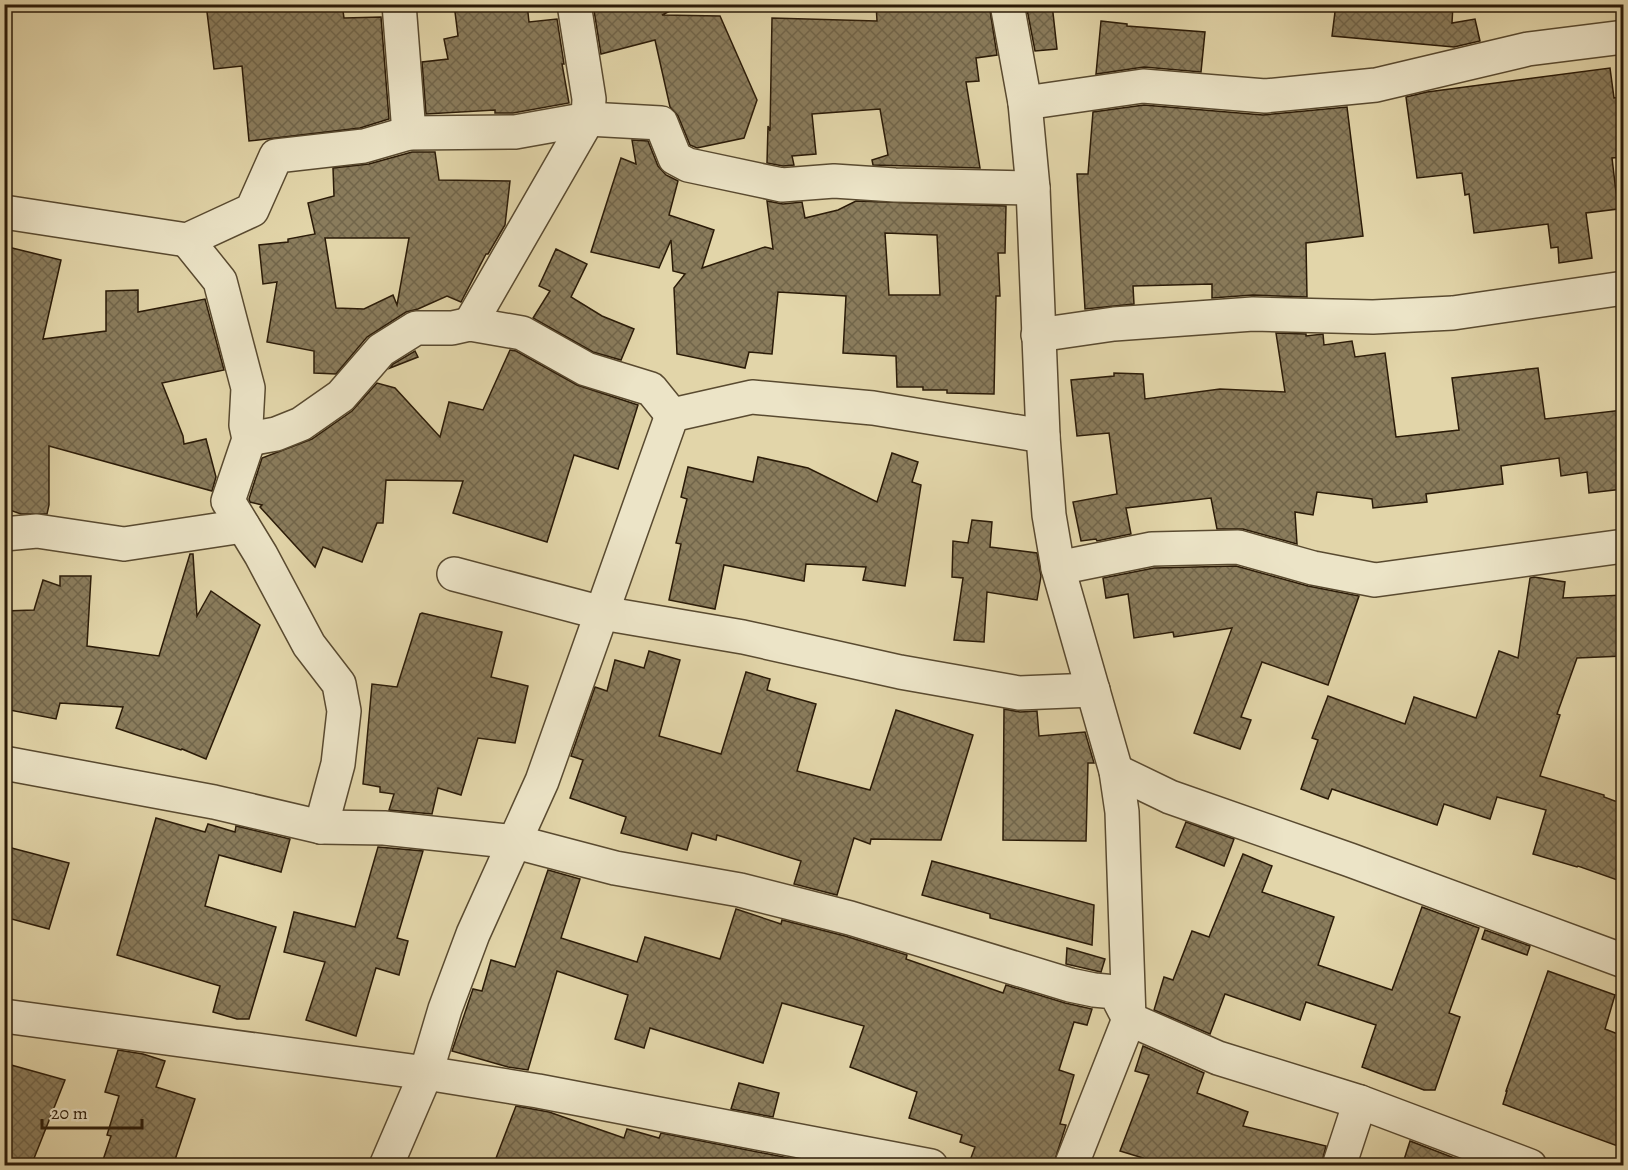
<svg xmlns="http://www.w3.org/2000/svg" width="1628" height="1170" font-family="Alegreya,serif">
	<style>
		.building { fill: url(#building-cross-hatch); stroke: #2b1b08; stroke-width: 1.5; fill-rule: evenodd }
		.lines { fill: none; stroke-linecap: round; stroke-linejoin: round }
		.minor-casing { stroke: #594a30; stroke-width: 36 }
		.minor { stroke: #ece4c7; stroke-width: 33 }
	</style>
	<defs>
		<pattern id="building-cross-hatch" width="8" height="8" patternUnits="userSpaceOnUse" patternTransform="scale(1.5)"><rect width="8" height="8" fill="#8a7c5c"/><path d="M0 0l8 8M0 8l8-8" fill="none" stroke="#71654a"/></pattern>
	</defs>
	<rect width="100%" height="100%" fill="#e2d5a9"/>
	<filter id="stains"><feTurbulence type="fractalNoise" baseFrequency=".00333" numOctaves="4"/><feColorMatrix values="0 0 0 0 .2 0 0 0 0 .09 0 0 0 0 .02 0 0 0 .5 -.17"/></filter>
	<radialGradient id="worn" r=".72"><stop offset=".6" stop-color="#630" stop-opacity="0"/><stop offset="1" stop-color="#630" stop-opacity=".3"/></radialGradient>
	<g class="building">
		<path d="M 206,4 L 249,4 L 249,12 L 286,4 L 342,4 L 344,18 L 381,17 L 389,119 L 360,128 L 249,141 L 242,66 L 214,69 Z"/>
		<path d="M 454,4 L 527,4 L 529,22 L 557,19 L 564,64 L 562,64 L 569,103 L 513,113 L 495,113 L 495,110 L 426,114 L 422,62 L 448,59 L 444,39 L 458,36 Z"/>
		<path d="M 593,4 L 684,4 L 662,15 L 720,16 L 757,100 L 744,138 L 697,148 L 690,145 L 678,116 L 670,107 L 655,40 L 601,54 Z"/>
		<path d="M 876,4 L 989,4 L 997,55 L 976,58 L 979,81 L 966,82 L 980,168 L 873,165 L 872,160 L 888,155 L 880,109 L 812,114 L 816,154 L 792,156 L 794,165 L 783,166 L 767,163 L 768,126 L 770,131 L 772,18 L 877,21 Z"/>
		<path d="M 1026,4 L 1052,4 L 1057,49 L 1035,51 Z"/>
		<path d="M 1336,4 L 1453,4 L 1452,23 L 1475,19 L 1480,41 L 1454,47 L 1332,36 Z"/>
		<path d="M 1101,21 L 1127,24 L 1127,26 L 1205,32 L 1201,72 L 1144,67 L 1096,74 Z"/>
		<path d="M 1610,68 L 1614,98 L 1623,97 L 1623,157 L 1612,158 L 1618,209 L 1586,213 L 1592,258 L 1559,263 L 1558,247 L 1551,248 L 1548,224 L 1474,233 L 1469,194 L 1465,195 L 1462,173 L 1417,178 L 1406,97 L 1427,92 Z"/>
		<path d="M 1144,105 L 1263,115 L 1347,107 L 1363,236 L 1306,243 L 1307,297 L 1253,295 L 1212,298 L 1212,284 L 1133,286 L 1134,304 L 1085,309 L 1077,174 L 1088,174 L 1093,112 Z"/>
		<path d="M 632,140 L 648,141 L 658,166 L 666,175 L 678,181 L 669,215 L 714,230 L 702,268 L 765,247 L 773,249 L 767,201 L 783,204 L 802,202 L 805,218 L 838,210 L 856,201 L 1006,206 L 1005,253 L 998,253 L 1000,296 L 996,296 L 994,394 L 947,393 L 947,390 L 923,390 L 923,387 L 897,387 L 896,356 L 843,353 L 846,296 L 778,292 L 772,354 L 749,352 L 745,368 L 677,354 L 674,288 L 685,274 L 673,271 L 671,240 L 659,268 L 591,252 L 621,158 L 636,164 ZM 885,233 L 937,235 L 940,295 L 889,295 Z"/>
		<path d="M 412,152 L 435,152 L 439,180 L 510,181 L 505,225 L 488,254 L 486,254 L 461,302 L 447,296 L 418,309 L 406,312 L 367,337 L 336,374 L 314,373 L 314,351 L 267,342 L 277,282 L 263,284 L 259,245 L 288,242 L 288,239 L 315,234 L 308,203 L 334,196 L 333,168 L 369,164 ZM 325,238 L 409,238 L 397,305 L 393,295 L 364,309 L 336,308 Z"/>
		<path d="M 4,246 L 61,260 L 43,339 L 106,331 L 106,291 L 138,290 L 138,312 L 205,299 L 224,370 L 162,383 L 183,436 L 184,444 L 206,439 L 216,477 L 212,491 L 49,446 L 49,505 L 47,514 L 21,514 L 4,508 Z"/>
		<path d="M 556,249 L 587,264 L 571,297 L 602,316 L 634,329 L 621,360 L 593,352 L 533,318 L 550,291 L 539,286 Z"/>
		<path d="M 1276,333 L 1306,334 L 1306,336 L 1323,334 L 1324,345 L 1352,341 L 1355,357 L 1385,353 L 1396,437 L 1459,430 L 1452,378 L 1538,368 L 1545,419 L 1623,410 L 1623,489 L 1589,493 L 1587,472 L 1561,476 L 1559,458 L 1501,466 L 1503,484 L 1426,494 L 1427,502 L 1373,508 L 1372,499 L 1317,492 L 1313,515 L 1295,512 L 1297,544 L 1243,529 L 1217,529 L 1211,498 L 1126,508 L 1131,534 L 1097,541 L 1096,539 L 1081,541 L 1073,502 L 1117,494 L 1109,433 L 1077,436 L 1071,380 L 1114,376 L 1114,373 L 1143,374 L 1145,399 L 1220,389 L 1285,392 Z"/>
		<path d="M 510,350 L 516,351 L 577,385 L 638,405 L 618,469 L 574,455 L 547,542 L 453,513 L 463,481 L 386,480 L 383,523 L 377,523 L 362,562 L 323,547 L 315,567 L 260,507 L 262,505 L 250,502 L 249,499 L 262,458 L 312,439 L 352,411 L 377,383 L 395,388 L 440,437 L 449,402 L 483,410 Z"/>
		<path d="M 415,351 L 418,357 L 390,368 L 393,364 Z"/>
		<path d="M 892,453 L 918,462 L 912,482 L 921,485 L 905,586 L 863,580 L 866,567 L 806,564 L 804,581 L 724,565 L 715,609 L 669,600 L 681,544 L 676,543 L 687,499 L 681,497 L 688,467 L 753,482 L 758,457 L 808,468 L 877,502 Z"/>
		<path d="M 972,520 L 992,522 L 990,547 L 1037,553 L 1041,576 L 1037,600 L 987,592 L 984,642 L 954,640 L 963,578 L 952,577 L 953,541 L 968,543 Z"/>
		<path d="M 190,554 L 193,554 L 197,616 L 211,591 L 260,625 L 206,759 L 182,749 L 181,750 L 116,728 L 123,707 L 60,703 L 56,719 L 4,709 L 4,611 L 34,610 L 43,580 L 60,586 L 60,576 L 91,576 L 87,646 L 159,656 Z"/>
		<path d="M 1236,566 L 1308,586 L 1359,596 L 1328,685 L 1262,662 L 1241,717 L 1251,720 L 1240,749 L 1194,733 L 1232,628 L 1174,637 L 1173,632 L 1134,638 L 1128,594 L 1106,598 L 1103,578 L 1154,568 Z"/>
		<path d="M 1534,577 L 1565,582 L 1563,598 L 1623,595 L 1623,656 L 1577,658 L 1557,714 L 1560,715 L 1540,776 L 1604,795 L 1604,797 L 1623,804 L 1623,882 L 1578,866 L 1577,867 L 1533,854 L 1546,810 L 1497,797 L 1490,819 L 1444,804 L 1437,825 L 1332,789 L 1328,799 L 1301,789 L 1318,740 L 1312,738 L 1328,696 L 1405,724 L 1414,697 L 1476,718 L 1499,651 L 1518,658 L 1530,578 Z"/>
		<path d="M 422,613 L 502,632 L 491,677 L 528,686 L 515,743 L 478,738 L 461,795 L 438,788 L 432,814 L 389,810 L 394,794 L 380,792 L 380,787 L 363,784 L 372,684 L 397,687 L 420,614 Z"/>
		<path d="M 649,651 L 680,660 L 659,736 L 721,754 L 746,672 L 770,679 L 767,690 L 816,704 L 797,771 L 870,790 L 896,710 L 973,735 L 941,840 L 871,839 L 870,844 L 854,838 L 837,895 L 794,884 L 801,861 L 717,835 L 716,840 L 692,833 L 687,850 L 621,833 L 626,817 L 570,798 L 583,760 L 571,756 L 595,687 L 607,691 L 615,660 L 644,668 Z"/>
		<path d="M 1004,709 L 1020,712 L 1037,711 L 1039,736 L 1085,732 L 1094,763 L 1088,763 L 1086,841 L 1003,840 Z"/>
		<path d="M 156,818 L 205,832 L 208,824 L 235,832 L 236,826 L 290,839 L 281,872 L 219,855 L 205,906 L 276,927 L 249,1019 L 237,1019 L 213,1012 L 220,986 L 117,955 Z"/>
		<path d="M 1186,822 L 1234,839 L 1224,866 L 1176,847 Z"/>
		<path d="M 4,846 L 69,863 L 49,929 L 4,917 Z"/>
		<path d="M 378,847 L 423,851 L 397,938 L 408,941 L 399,975 L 376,968 L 356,1036 L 306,1020 L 325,962 L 284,952 L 294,912 L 355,927 Z"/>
		<path d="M 1243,854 L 1272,866 L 1262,892 L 1334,917 L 1318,965 L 1392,990 L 1422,907 L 1479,928 L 1449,1013 L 1460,1017 L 1435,1090 L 1424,1090 L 1362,1067 L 1376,1025 L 1306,1002 L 1300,1020 L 1225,994 L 1210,1034 L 1154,1010 L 1164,977 L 1173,980 L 1192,931 L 1209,937 Z"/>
		<path d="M 932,861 L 1094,905 L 1092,945 L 990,918 L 990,914 L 922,895 Z"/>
		<path d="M 548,870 L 580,879 L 561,938 L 637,962 L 645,937 L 720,959 L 736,909 L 781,924 L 782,920 L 845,936 L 907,955 L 906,959 L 1003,993 L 1006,985 L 1065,1003 L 1092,1009 L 1087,1025 L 1074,1022 L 1059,1070 L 1074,1075 L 1060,1124 L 1066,1125 L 1053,1166 L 968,1166 L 975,1147 L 960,1142 L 962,1135 L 909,1118 L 917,1092 L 850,1067 L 864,1026 L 782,1003 L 763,1063 L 650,1028 L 644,1048 L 615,1039 L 628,995 L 557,971 L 528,1070 L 508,1067 L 452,1051 L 473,989 L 482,991 L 491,960 L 515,967 Z"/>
		<path d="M 1485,930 L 1530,946 L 1527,955 L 1482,939 Z"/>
		<path d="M 1067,948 L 1105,959 L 1101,972 L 1066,964 Z"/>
		<path d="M 1548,971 L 1615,995 L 1605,1029 L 1623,1036 L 1623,1148 L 1503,1104 L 1507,1091 L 1506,1091 Z"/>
		<path d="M 1143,1046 L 1204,1073 L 1197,1093 L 1248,1112 L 1243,1126 L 1326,1146 L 1321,1166 L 1140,1166 L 1143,1158 L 1120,1151 L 1149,1075 L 1135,1071 Z"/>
		<path d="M 118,1050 L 143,1054 L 165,1061 L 156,1087 L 195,1099 L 173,1166 L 101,1166 L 111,1136 L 107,1135 L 119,1096 L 105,1092 Z"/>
		<path d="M 4,1063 L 65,1080 L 31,1166 L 4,1166 Z"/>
		<path d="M 739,1083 L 779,1093 L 773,1117 L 731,1109 Z"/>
		<path d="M 516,1106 L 549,1112 L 624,1138 L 627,1129 L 659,1138 L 661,1133 L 814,1163 L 813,1166 L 493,1166 Z"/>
		<path d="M 1410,1141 L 1475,1166 L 1402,1166 Z"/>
	</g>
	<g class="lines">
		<g class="minor-casing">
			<g id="minor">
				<path d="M 399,4 L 409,133"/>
				<path d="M 1007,4 L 1025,103 L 1033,188 L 1043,436 L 1049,515 L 1058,568 L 1116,771 L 1122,812 L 1129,1019 L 1071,1166"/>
				<path d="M 1025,103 L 1143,86 L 1265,96 L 1376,85 L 1528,49 L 1624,37"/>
				<path d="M 4,212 L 187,240 L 252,210 L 276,156 L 364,146 L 409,133 L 515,132 L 588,119 L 661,123 L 675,158 L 688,165 L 782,185 L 834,181 L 895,185 L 1033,188"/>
				<path d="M 187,240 L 220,281 L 248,388 L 246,425 L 249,439 L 228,501 L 261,555 L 309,645 L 339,684 L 344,711 L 338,764 L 321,827"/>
				<path d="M 470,324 L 588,119 L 589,99 L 574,4"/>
				<path d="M 1038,335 L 1114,324 L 1253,314 L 1373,317 L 1453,313 L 1624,288"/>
				<path d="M 249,439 L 276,434 L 301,424 L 341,396 L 381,350 L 416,328 L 452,328 L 470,324 L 522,333 L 586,369 L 651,389 L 672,415"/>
				<path d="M 4,534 L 37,531 L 124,544 L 243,526"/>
				<path d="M 1058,568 L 1152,549 L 1238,547 L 1313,568 L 1375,580 L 1624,546"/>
				<path d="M 454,574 L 602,613 L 743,637 L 900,672 L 1019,693 L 1093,690"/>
				<path d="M 4,763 L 214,802 L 321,827 L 384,828 L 516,842 L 615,868 L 740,890 L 850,918 L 1070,985 L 1094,990 L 1115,992 L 1129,1019 L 1218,1058 L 1360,1102 L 1530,1166"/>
				<path d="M 1116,771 L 1170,797 L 1350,860 L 1624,961"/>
				<path d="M 4,1016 L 426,1073 L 538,1091 L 931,1166"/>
				<path d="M 386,1166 L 426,1073 L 445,1009 L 473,934 L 542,781 L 672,415 L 752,397 L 873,408 L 1043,436"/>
				<path d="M 1339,1166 L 1360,1102"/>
			</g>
		</g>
		<use href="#minor" class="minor"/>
	</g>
	<rect width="1628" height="1170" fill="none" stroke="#e2d5a9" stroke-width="24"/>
	<rect x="6" y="6" width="1616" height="1158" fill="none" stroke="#2b1b08" stroke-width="3"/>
	<rect x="12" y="12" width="1604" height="1146" fill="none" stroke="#2b1b08" stroke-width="1.5"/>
	<path d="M42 1119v9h100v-9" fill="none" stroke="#2b1b08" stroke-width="3"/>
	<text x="51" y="1119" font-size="18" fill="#2b1b08" stroke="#ece4c7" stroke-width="4.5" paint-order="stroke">20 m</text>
	<rect width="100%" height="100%" filter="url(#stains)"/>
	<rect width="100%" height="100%" fill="url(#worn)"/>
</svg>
